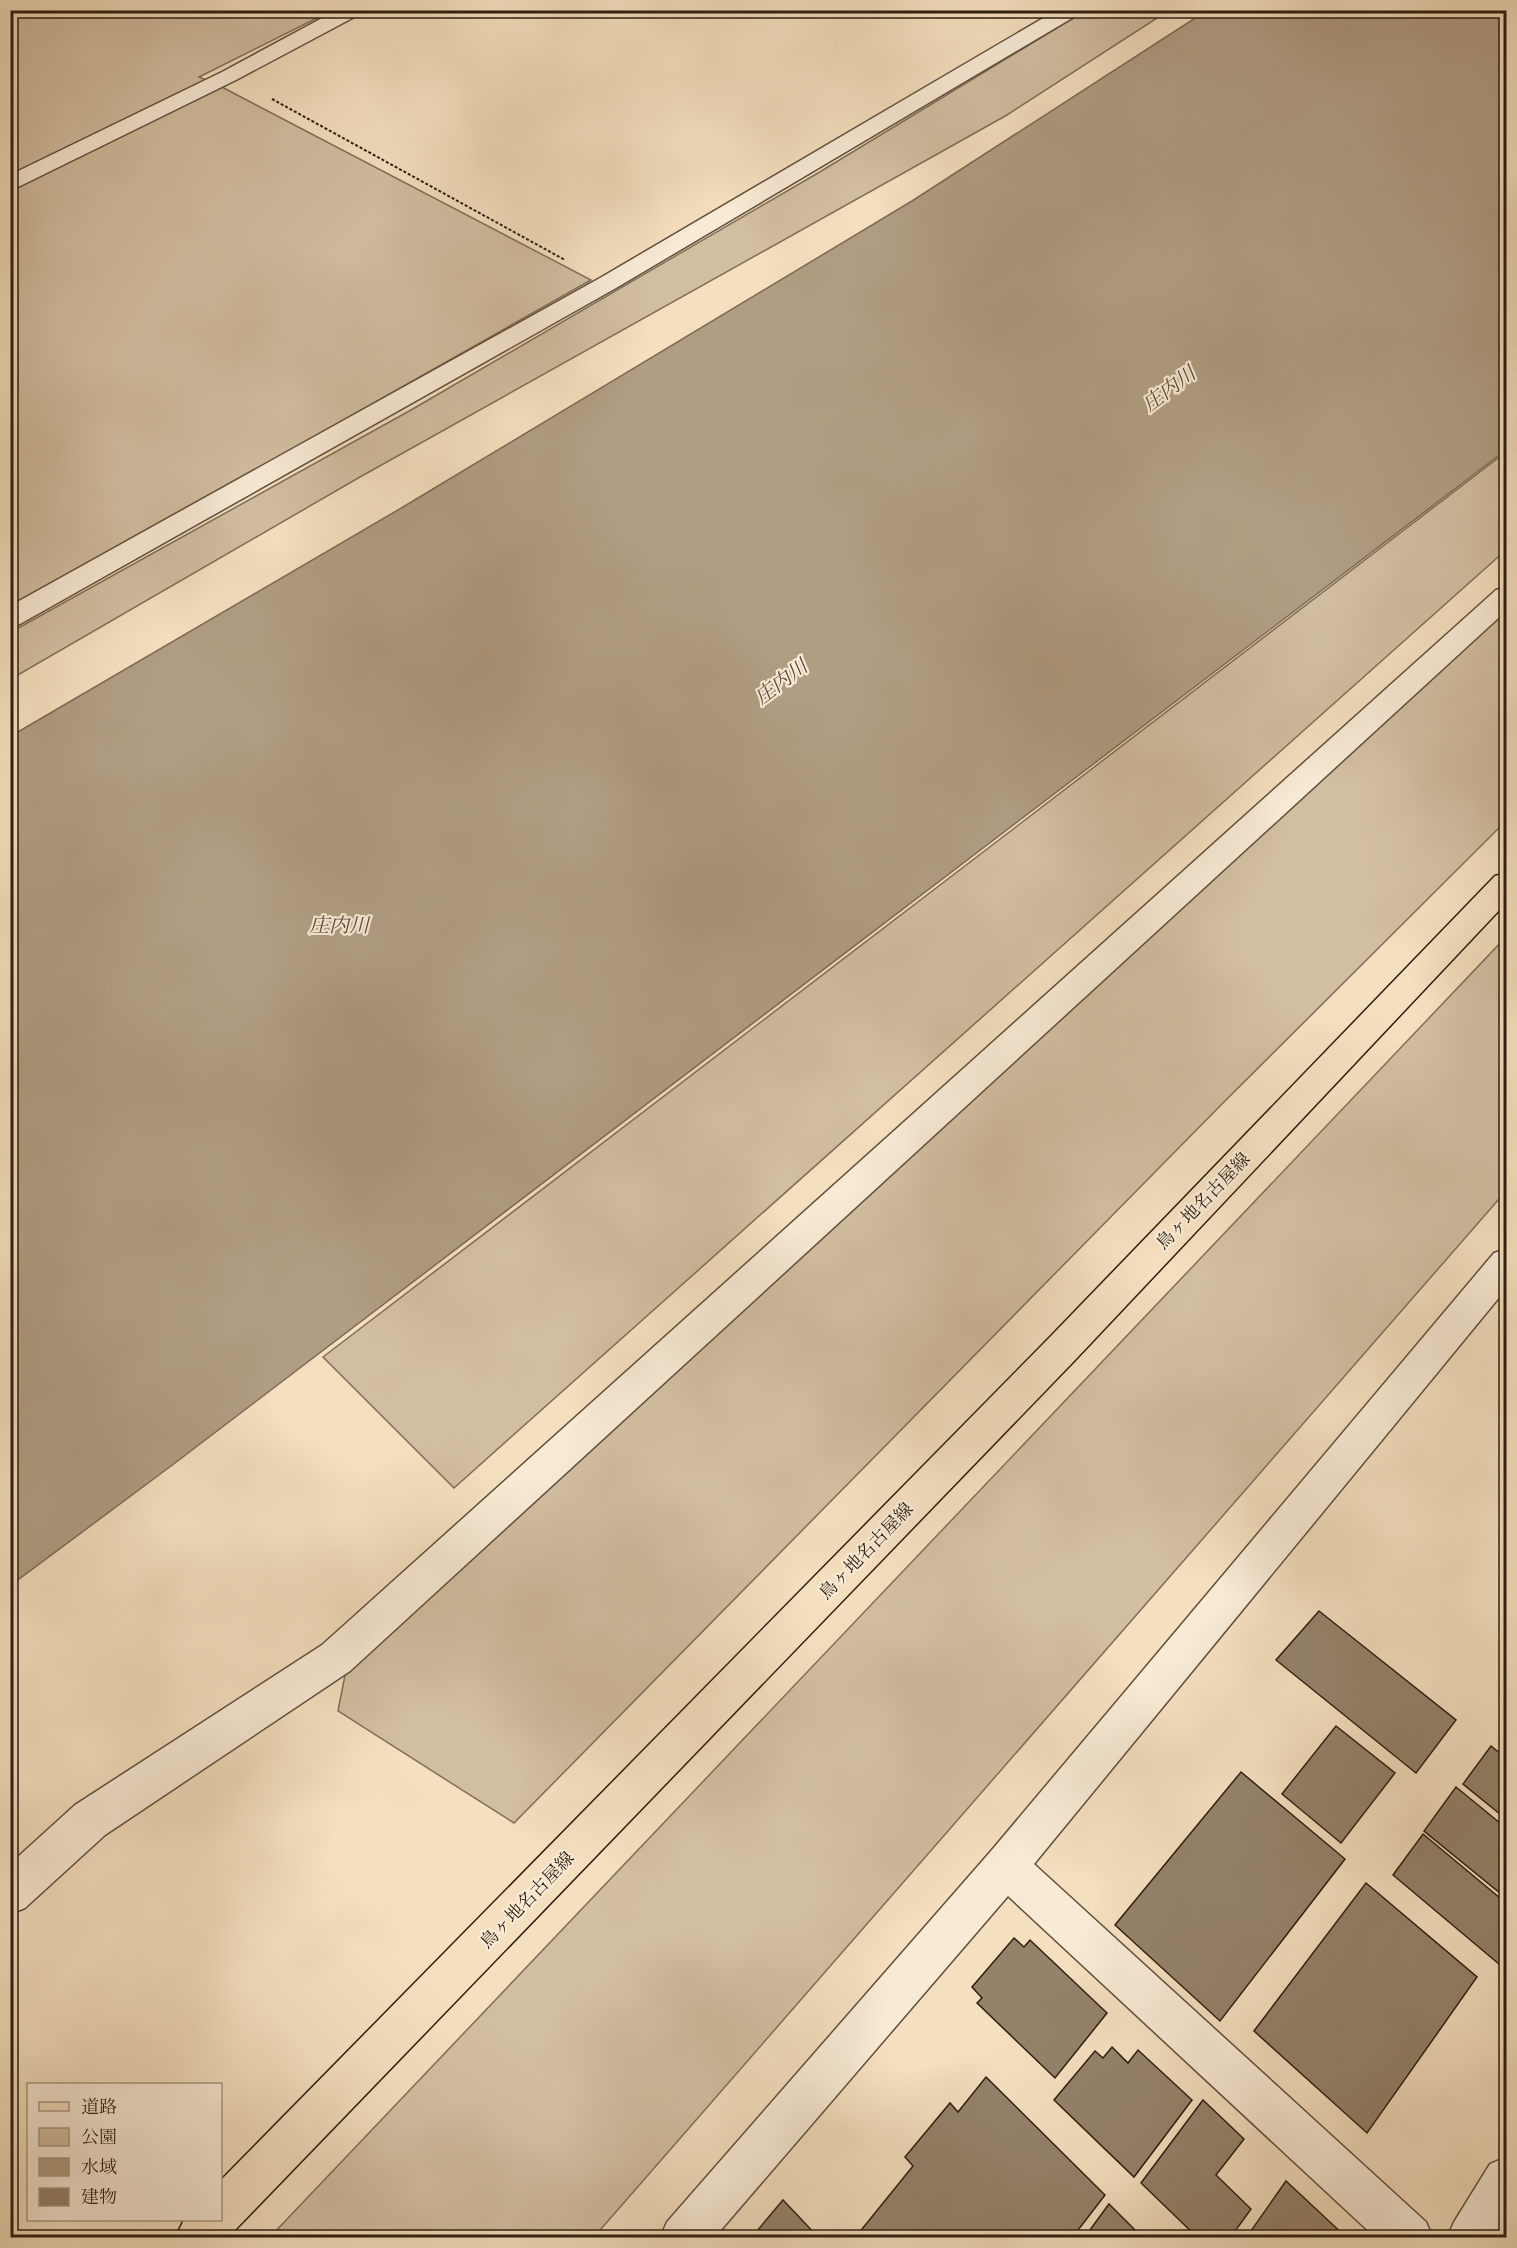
<svg xmlns="http://www.w3.org/2000/svg" width="1517" height="2248" font-family="Alegreya,'Noto Serif JP',serif">
	<style>
		.green { fill: #d2bea1; stroke: #806e58; stroke-width: 1.5 }
		.water { fill: #b09d83; stroke: #7c6a55; stroke-width: 1.5 }
		.building { fill: #94826b; stroke: #2d1e0f; stroke-width: 1.5 }
		.lines { fill: none; stroke-linecap: round; stroke-linejoin: round }
		.minor-casing { stroke: #5f4e3b; stroke-width: 3 }
		.major-casing { stroke: #2d1e0f; stroke-width: 3 }
		.path { stroke: #2d1e0f; stroke-width: 2; stroke-dasharray: 3 2; stroke-linecap: butt }
		.minor { fill: #f8ead5; fill-rule: evenodd }
		.major { fill: #f4dfbf; fill-rule: evenodd }
		.labels { text-anchor: middle; dominant-baseline: central; stroke-width: 4.5; stroke-linejoin: round; paint-order: stroke }
		.street-label { font-size: 18px; fill: #2d1e0f; stroke: #f8ead5 }
		.water-label { font-size: 20px; font-style: italic; fill: #5b4a38; stroke: #f8ead5 }
	</style>
	<rect width="100%" height="100%" fill="#f4dfbf"/>
	<filter id="stains"><feTurbulence type="fractalNoise" baseFrequency=".00333" numOctaves="4"/><feColorMatrix values="0 0 0 0 .2 0 0 0 0 .09 0 0 0 0 .02 0 0 0 .5 -.17"/></filter>
	<radialGradient id="worn" r=".72"><stop offset=".6" stop-color="#630" stop-opacity="0"/><stop offset="1" stop-color="#630" stop-opacity=".3"/></radialGradient>
	<g class="green">
		<path d="M 11,11 L 331,11 L 199,77 L 220,86 L 591,280 L 11,608 Z"/>
		<path d="M 1085,11 L 1168,11 L 1007,115 L 360,477 L 11,679 L 11,632 L 411,410 L 818,173 Z"/>
		<path d="M 1506,452 L 1506,550 L 454,1488 L 323,1357 Z"/>
		<path d="M 1506,608 L 1506,821 L 1221,1105 L 514,1823 L 338,1711 L 346,1670 Z"/>
		<path d="M 1506,937 L 1506,1191 L 594,2237 L 270,2237 Z"/>
	</g>
	<path class="water" d="M 1206,11 L 1506,11 L 1506,450 L 175,1463 L 11,1585 L 11,736 L 403,507 L 912,201 Z"/>
	<g class="building">
		<path d="M 1319,1611 L 1456,1720 L 1416,1773 L 1276,1660 Z"/>
		<path d="M 1336,1726 L 1395,1773 L 1341,1843 L 1282,1794 Z"/>
		<path d="M 1491,1746 L 1506,1758 L 1506,1819 L 1463,1784 Z"/>
		<path d="M 1241,1772 L 1345,1859 L 1220,2021 L 1115,1925 Z"/>
		<path d="M 1456,1787 L 1506,1828 L 1506,1898 L 1424,1831 Z"/>
		<path d="M 1423,1834 L 1506,1903 L 1506,1970 L 1393,1875 Z"/>
		<path d="M 1366,1883 L 1477,1977 L 1367,2133 L 1254,2031 Z"/>
		<path d="M 1014,1938 L 1024,1947 L 1030,1940 L 1107,2013 L 1055,2078 L 977,2003 L 982,1998 L 972,1987 Z"/>
		<path d="M 1112,2047 L 1128,2063 L 1138,2050 L 1192,2100 L 1134,2177 L 1054,2100 L 1095,2051 L 1103,2058 Z"/>
		<path d="M 986,2077 L 1105,2195 L 1072,2238 L 862,2238 L 858,2234 L 913,2166 L 905,2157 L 950,2103 L 958,2112 Z"/>
		<path d="M 1203,2100 L 1244,2139 L 1216,2175 L 1251,2209 L 1230,2238 L 1198,2238 L 1141,2183 Z"/>
		<path d="M 1286,2181 L 1347,2238 L 1246,2238 Z"/>
		<path d="M 783,2200 L 819,2238 L 751,2238 Z"/>
		<path d="M 1109,2204 L 1143,2238 L 1084,2238 Z"/>
	</g>
	<g class="lines">
		<g class="minor-casing">
			<g id="minor">
				<path d="M 337,10 L 363,10 L 360,14 L 236,80 L 10,191 L 10,175 L 222,72 Z"/>
				<path d="M 1057,10 L 1082,10 L 1079,14 L 616,288 L 20,624 L 10,627 L 10,606 L 600,278 Z"/>
				<path d="M 1506,587 L 1506,611 L 350,1671 L 105,1835 L 25,1908 L 10,1914 L 10,1864 L 75,1805 L 322,1645 L 1496,590 Z"/>
				<path d="M 1506,1249 L 1506,1289 L 1034,1864 L 1426,2222 L 1433,2238 L 1376,2238 L 1008,1896 L 714,2238 L 660,2238 L 667,2222 L 991,1851 L 1494,1253 Z"/>
				<path d="M 1506,2157 L 1506,2221 L 1496,2238 L 1447,2238 L 1454,2222 L 1490,2164 Z"/>
			</g>
		</g>
		<g class="major-casing">
			<path id="major" d="M 1506,873 L 1506,903 L 1076,1359 L 234,2231 L 232,2236 L 175,2238 L 184,2220 L 220,2220 L 220,2181 L 1050,1337 L 1495,876 Z"/>
		</g>
		<path class="path" d="M 272,99 L 565,260"/>
		<use href="#minor" class="minor"/>
		<use href="#major" class="major"/>
	</g>
	<g class="labels">
		<g class="street-label">
			<text transform="translate(1203 1201) rotate(-46)">鳥ヶ地名古屋線</text>
			<text transform="translate(866 1551) rotate(-46)">鳥ヶ地名古屋線</text>
			<text transform="translate(527 1900) rotate(-46)">鳥ヶ地名古屋線</text>
		</g>
		<g class="water-label">
			<text transform="translate(1169 389) rotate(-37)">庄内川</text>
			<text transform="translate(781 682) rotate(-37)">庄内川</text>
			<text x="339" y="925">庄内川</text>
		</g>
	</g>
	<rect width="1517" height="2248" fill="none" stroke="#f4dfbf" stroke-width="36"/>
	<rect x="12" y="12" width="1493" height="2224" fill="none" stroke="#2d1e0f" stroke-width="3"/>
	<rect x="18" y="18" width="1481" height="2212" fill="none" stroke="#2d1e0f" stroke-width="1.5"/>
	<rect x="27" y="2083" width="195" height="138" fill="#f8ead5" stroke="#a79886" stroke-width="1.5"/>
	<rect x="39" y="2102" width="30" height="9" fill="#f4dfbf" stroke="#a79886" stroke-width="1.5"/>
	<text x="81" y="2113" font-size="18" fill="#2d1e0f">道路</text>
	<rect x="39" y="2128" width="30" height="18" fill="#d2bea1" stroke="#a79886" stroke-width="1.5"/>
	<text x="81" y="2143" font-size="18" fill="#2d1e0f">公園</text>
	<rect x="39" y="2158" width="30" height="18" fill="#b09d83" stroke="#a79886" stroke-width="1.5"/>
	<text x="81" y="2173" font-size="18" fill="#2d1e0f">水域</text>
	<rect x="39" y="2188" width="30" height="18" fill="#94826b" stroke="#a79886" stroke-width="1.5"/>
	<text x="81" y="2203" font-size="18" fill="#2d1e0f">建物</text>
	<rect width="100%" height="100%" filter="url(#stains)"/>
	<rect width="100%" height="100%" fill="url(#worn)"/>
</svg>
